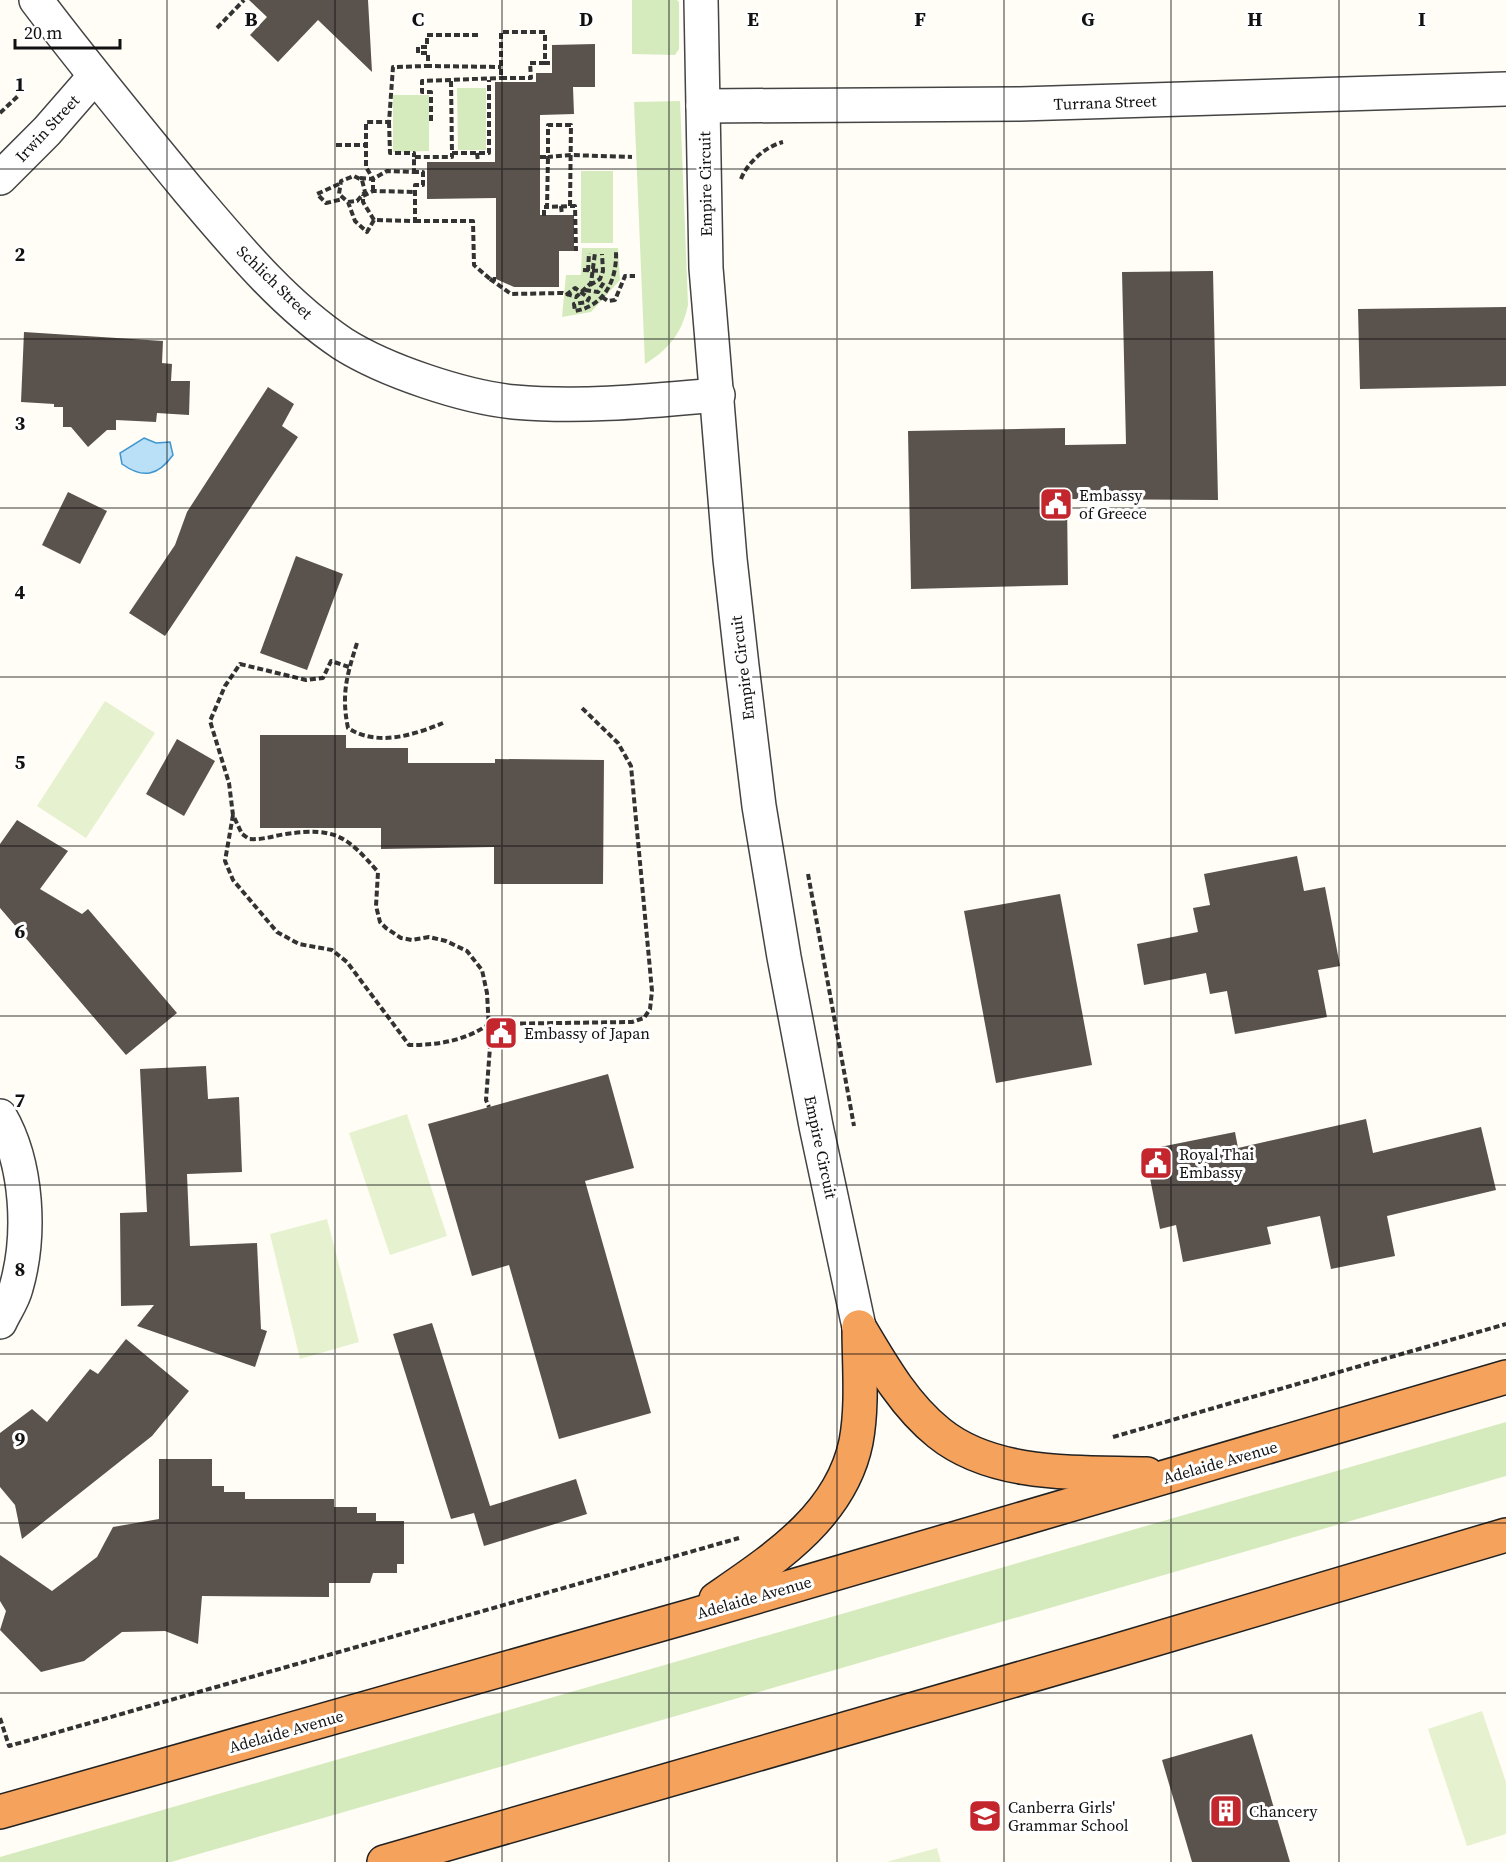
<svg xmlns="http://www.w3.org/2000/svg" width="1506" height="1862" font-family="'Source Serif 4',serif">
	<style>
		.green { fill: #d5ebbd }
		.pitch { fill: #e6f2cf }
		.water { fill: #b9e0f7; stroke: #3f96cf; stroke-width: 1.5 }
		.building { fill: #5a524d }
		.lines { fill: none; stroke-linecap: round; stroke-linejoin: round }
		.minor-casing { stroke: #444; stroke-width: 36 }
		.highway-casing { stroke: #222; stroke-width: 36 }
		.path { stroke: #333; stroke-width: 4; stroke-dasharray: 6 3; stroke-linecap: butt }
		.minor { stroke: #fff; stroke-width: 33 }
		.highway { stroke: #f5a25d; stroke-width: 33 }
		.grid { fill: none; stroke: #111; stroke-width: 1.5; stroke-opacity: 0.55 }
		.labels { text-anchor: middle; dominant-baseline: central; stroke-width: 6; stroke-linejoin: round; paint-order: stroke }
		.street-label { font-size: 16px; fill: #111; stroke: #fff }
		.poi-label { font-size: 16px; fill: #111; stroke: #fff; text-anchor: start }
		.grid-label { font-size: 20px; text-anchor: middle; font-weight: bold; fill: #111; stroke: #fff; stroke-width: 6; stroke-linejoin: round; paint-order: stroke }
	</style>
	<rect width="100%" height="100%" fill="#fffdf5"/>
	<g class="green">
		<path d="M 632,0 L 677,0 L 679,2 L 679,49 L 675,55 L 632,54 Z"/>
		<path d="M 457,88 L 486,88 L 486,150 L 458,150 Z"/>
		<path d="M 393,95 L 429,95 L 429,151 L 393,152 Z"/>
		<path d="M 680,101 L 688,305 C 682,333 669,349 645,364 L 634,102 Z"/>
		<rect x="581" y="171" width="32" height="72"/>
		<path d="M 582,248 L 618,248 L 620,280 L 591,312 L 562,317 L 566,275 L 581,275 Z"/>
		<path d="M 1506,1422 L 1506,1476 L 171,1862 L 0,1862 L 0,1857 Z"/>
	</g>
	<g class="pitch">
		<path d="M 105,701 L 155,733 L 86,838 L 37,806 Z"/>
		<path d="M 407,1114 L 447,1236 L 390,1255 L 349,1133 Z"/>
		<path d="M 327,1219 L 359,1342 L 300,1359 L 270,1234 Z"/>
		<path d="M 1482,1711 L 1506,1782 L 1506,1834 L 1467,1846 L 1428,1729 Z"/>
		<path d="M 937,1848 L 941,1862 L 886,1862 Z"/>
	</g>
	<path class="water" d="M 144,438 L 156,443 L 170,442 L 173,455 C 158,476 143,479 122,464 L 120,453 Z"/>
	<g class="building">
		<path d="M 249,0 L 368,0 L 372,72 L 318,20 L 278,62 L 250,35 L 267,17 Z"/>
		<path d="M 595,44 L 595,87 L 573,87 L 574,114 L 540,115 L 540,215 L 574,215 L 574,251 L 559,251 L 559,287 L 514,287 L 496,279 L 496,198 L 427,199 L 427,162 L 495,162 L 495,82 L 536,82 L 536,73 L 552,73 L 552,45 Z"/>
		<path d="M 1213,271 L 1218,500 L 1067,499 L 1068,585 L 911,589 L 908,431 L 1065,428 L 1065,445 L 1126,444 L 1122,272 Z"/>
		<path d="M 1506,307 L 1506,386 L 1360,389 L 1358,309 Z"/>
		<path d="M 24,332 L 163,341 L 162,363 L 172,364 L 171,381 L 190,381 L 189,415 L 157,413 L 156,422 L 116,420 L 116,430 L 107,430 L 88,447 L 71,427 L 63,427 L 63,407 L 54,407 L 54,404 L 21,402 Z"/>
		<path d="M 268,387 L 294,404 L 282,426 L 298,437 L 165,636 L 129,613 L 175,545 L 187,512 Z"/>
		<path d="M 68,492 L 107,511 L 80,564 L 42,545 Z"/>
		<path d="M 296,556 L 343,574 L 307,670 L 260,653 Z"/>
		<path d="M 260,735 L 346,735 L 346,748 L 408,748 L 408,763 L 495,763 L 495,759 L 604,760 L 603,884 L 494,884 L 494,847 L 381,849 L 381,828 L 260,828 Z"/>
		<path d="M 177,739 L 215,761 L 184,816 L 146,794 Z"/>
		<path d="M 17,820 L 68,851 L 40,889 L 82,914 L 88,909 L 177,1013 L 126,1055 L 0,908 L 0,844 Z"/>
		<path d="M 1297,856 L 1304,891 L 1325,887 L 1340,966 L 1318,970 L 1327,1017 L 1235,1034 L 1227,991 L 1210,994 L 1206,973 L 1144,985 L 1137,944 L 1198,932 L 1193,908 L 1210,905 L 1204,874 Z"/>
		<path d="M 1060,894 L 1092,1065 L 996,1083 L 964,911 Z"/>
		<path d="M 206,1066 L 208,1099 L 239,1097 L 242,1172 L 187,1174 L 190,1246 L 257,1243 L 261,1329 L 267,1331 L 255,1367 L 137,1326 L 154,1305 L 121,1306 L 120,1213 L 147,1212 L 140,1069 Z"/>
		<path d="M 608,1074 L 634,1168 L 585,1181 L 651,1413 L 559,1439 L 509,1265 L 472,1276 L 428,1124 Z"/>
		<path d="M 1366,1119 L 1373,1153 L 1481,1127 L 1496,1190 L 1387,1216 L 1395,1256 L 1331,1269 L 1320,1216 L 1267,1227 L 1271,1244 L 1183,1262 L 1176,1225 L 1160,1229 L 1148,1168 L 1163,1164 L 1160,1147 L 1235,1132 L 1238,1148 Z"/>
		<path d="M 432,1323 L 490,1506 L 576,1479 L 587,1514 L 484,1546 L 474,1513 L 451,1519 L 393,1334 Z"/>
		<path d="M 126,1339 L 189,1391 L 152,1436 L 22,1539 L 15,1505 L 0,1487 L 0,1433 L 32,1409 L 47,1422 L 90,1369 L 98,1374 Z"/>
		<path d="M 159,1459 L 212,1459 L 212,1486 L 224,1486 L 224,1492 L 245,1492 L 245,1499 L 334,1499 L 334,1507 L 357,1507 L 357,1513 L 376,1513 L 376,1521 L 404,1521 L 404,1564 L 397,1564 L 397,1573 L 373,1573 L 370,1583 L 329,1583 L 329,1597 L 202,1596 L 198,1644 L 165,1631 L 122,1632 L 84,1661 L 41,1672 L 0,1630 L 6,1611 L 0,1601 L 0,1555 L 52,1591 L 97,1557 L 113,1527 L 159,1519 Z"/>
		<path d="M 1252,1734 L 1290,1862 L 1192,1862 L 1162,1760 Z"/>
	</g>
	<g class="lines">
		<g class="minor-casing">
			<g id="minor">
				<path d="M 36,0 C 85,65 137,128 189,191 C 235,245 283,304 343,344 C 386,371 464,397 514,402 C 582,408 650,401 718,395"/>
				<path d="M 701,0 L 706,268 L 730,559 L 742,666 L 759,806 L 784,957 L 816,1126 L 859,1327"/>
				<path d="M 703,106 L 1020,104 L 1506,89"/>
				<path d="M 0,178 L 47,131 L 94,77"/>
				<path d="M 0,1116 C 28,1164 31,1236 16,1288 C 13,1300 5,1311 0,1322"/>
			</g>
		</g>
		<g class="highway-casing">
			<g id="highway">
				<path d="M 859,1327 C 881,1364 904,1405 939,1433 C 995,1478 1080,1472 1147,1474"/>
				<path d="M 716,1599 C 774,1559 841,1516 856,1442 C 863,1405 859,1364 859,1327"/>
				<path d="M 0,1812 L 694,1615 L 1506,1377"/>
				<path d="M 384,1862 L 1105,1654 L 1506,1535"/>
			</g>
		</g>
		<g class="path">
			<path d="M 217,28 L 244,0"/>
			<path d="M 478,35 L 427,35 L 427,47 L 418,47 L 418,53 L 428,53 L 428,66 L 501,67"/>
			<path d="M 545,63 L 530,63 L 531,78 L 501,78 L 501,32 L 545,32 L 545,63 L 552,63"/>
			<path d="M 451,81 L 452,153 L 489,153 L 489,80"/>
			<path d="M 0,113 L 18,96"/>
			<path d="M 431,121 L 431,92 L 422,92 L 422,81 L 501,78"/>
			<path d="M 389,122 L 390,153 L 414,153 L 414,157"/>
			<path d="M 336,145 L 366,145"/>
			<path d="M 477,153 L 478,162"/>
			<path d="M 540,157 L 548,157 L 547,207 L 570,206 L 571,125 L 548,125 L 548,157 L 571,155 L 632,157"/>
			<path d="M 360,178 L 373,179 L 387,171 L 414,172 L 414,157 L 452,157 L 452,153"/>
			<path d="M 741,179 C 747,163 766,146 783,142"/>
			<path d="M 339,184 L 317,194 L 326,203 L 343,199"/>
			<path d="M 373,191 L 373,179 L 366,167 L 366,122 L 389,122 L 393,67 L 428,66"/>
			<path d="M 348,202 L 357,201 L 365,192 L 362,180 L 354,176 L 341,181 L 339,194 L 348,202 L 355,221 L 367,232 L 374,220 L 415,221 L 415,185 L 423,185 L 423,172 L 414,172"/>
			<path d="M 561,206 L 562,215"/>
			<path d="M 570,206 L 575,206 L 576,251"/>
			<path d="M 544,216 L 544,207 L 547,207"/>
			<path d="M 374,220 L 363,202 L 363,196 L 373,191 L 415,192"/>
			<path d="M 415,221 L 473,221 L 474,265 L 490,279 L 496,279"/>
			<path d="M 583,270 L 603,271 L 602,254"/>
			<path d="M 588,271 L 589,253"/>
			<path d="M 490,279 L 511,294 L 563,293 L 576,297 L 591,283 L 595,253"/>
			<path d="M 590,285 L 600,279 L 603,271"/>
			<path d="M 585,290 L 598,292 L 604,282"/>
			<path d="M 566,295 L 575,288 L 589,298 L 587,302 L 574,304 L 575,311 C 605,306 617,279 616,252"/>
			<path d="M 602,297 L 608,301 L 615,300 L 625,276 L 635,276"/>
			<path d="M 357,643 C 347,675 341,694 348,728 C 377,747 414,735 443,723"/>
			<path d="M 349,667 L 331,661 L 323,678 L 306,680 L 240,664 L 225,686 L 210,721 L 229,783 L 233,815 L 242,834 L 249,839 C 262,840 273,836 286,834 C 335,827 347,836 378,872 L 376,906 L 380,922 L 386,928 L 401,938 L 412,940 L 429,937 L 446,941 L 467,951 L 482,970 L 487,993 L 490,1047 L 486,1100 L 489,1107"/>
			<path d="M 233,815 L 225,861 L 233,880 L 277,932 L 299,944 L 332,950 L 347,962 L 409,1045 C 438,1045 465,1041 489,1024 L 632,1022 L 644,1018 L 650,1009 L 652,991 L 631,766 L 618,743 L 582,708"/>
			<path d="M 808,874 L 854,1126"/>
			<path d="M 1113,1437 L 1506,1324"/>
			<path d="M 0,1718 L 9,1746 L 739,1538"/>
		</g>
		<use href="#minor" class="minor"/>
		<use href="#highway" class="highway"/>
	</g>
	<path class="grid" d="M 167,0 L 167,1862M 335,0 L 335,1862M 502,0 L 502,1862M 669,0 L 669,1862M 837,0 L 837,1862M 1004,0 L 1004,1862M 1171,0 L 1171,1862M 1339,0 L 1339,1862M 0,169 L 1506,169M 0,339 L 1506,339M 0,508 L 1506,508M 0,677 L 1506,677M 0,846 L 1506,846M 0,1016 L 1506,1016M 0,1185 L 1506,1185M 0,1354 L 1506,1354M 0,1523 L 1506,1523M 0,1693 L 1506,1693"/>
	<defs>
		<g id="civic-square" transform="scale(1.725)"><rect x="-9" y="-9" width="18" height="18" rx="4" fill="#c4262e" stroke="#fff"/><path d="M-.6-6.5H3V-4.5H.6V-3L4-1V1h2V6H-6V1h2V-1L-.6-3ZM-1.2 2.5V6h2.4V2.5Z" fill="#fff"/></g>
		<g id="building-square" transform="scale(1.725)"><rect x="-9" y="-9" width="18" height="18" rx="4" fill="#c4262e" stroke="#fff"/><path d="M-4-6H4V6H1V3H-1V6H-4ZM-2.5-4.3h1.7v1.8h-1.7ZM.8-4.3h1.7v1.8H.8ZM-2.5-1h1.7V.8h-1.7ZM.8-1h1.7V.8H.8Z" fill="#fff"/></g>
		<g id="school-square" transform="scale(1.725)"><rect x="-9" y="-9" width="18" height="18" rx="4" fill="#c4262e" stroke="#fff"/><path d="M0-5L7-2L0 1L-7-2ZM-4 1L0 2.5L4 1V4Q0 6-4 4Z" fill="#fff"/></g>
	</defs>
	<g fill-rule="evenodd">
		<use href="#civic-square" x="1056" y="504"/>
		<use href="#civic-square" x="501" y="1033"/>
		<use href="#civic-square" x="1156" y="1163"/>
		<use href="#building-square" x="1226" y="1811"/>
		<use href="#school-square" x="985" y="1816"/>
	</g>
	<g class="labels">
		<g class="street-label">
			<text transform="translate(1105 102) rotate(-2)">Turrana Street</text>
			<text transform="translate(47 128) rotate(-47)">Irwin Street</text>
			<text transform="translate(705 184) rotate(-91)">Empire Circuit</text>
			<text transform="translate(275 282) rotate(44)">Schlich Street</text>
			<text transform="translate(742 668) rotate(-97)">Empire Circuit</text>
			<text transform="translate(821 1147) rotate(78)">Empire Circuit</text>
			<text transform="translate(1220 1462) rotate(-16)">Adelaide Avenue</text>
			<text transform="translate(754 1597) rotate(-16)">Adelaide Avenue</text>
			<text transform="translate(286 1731) rotate(-16)">Adelaide Avenue</text>
		</g>
		<g class="poi-label">
			<text x="1079" y="495">Embassy<tspan x="1079" dy="18">of Greece</tspan></text>
			<text x="524" y="1033">Embassy of Japan</text>
			<text x="1179" y="1154">Royal Thai<tspan x="1179" dy="18">Embassy</tspan></text>
			<text x="1008" y="1807">Canberra Girls'<tspan x="1008" dy="18">Grammar School</tspan></text>
			<text x="1249" y="1811">Chancery</text>
		</g>
	</g>
	<g class="grid-label">
		<text x="251" y="26">B</text>
		<text x="418" y="26">C</text>
		<text x="586" y="26">D</text>
		<text x="753" y="26">E</text>
		<text x="920" y="26">F</text>
		<text x="1088" y="26">G</text>
		<text x="1255" y="26">H</text>
		<text x="1422" y="26">I</text>
		<text x="20" y="91">1</text>
		<text x="20" y="261">2</text>
		<text x="20" y="430">3</text>
		<text x="20" y="599">4</text>
		<text x="20" y="769">5</text>
		<text x="20" y="938">6</text>
		<text x="20" y="1107">7</text>
		<text x="20" y="1276">8</text>
		<text x="20" y="1446">9</text>
	</g>
	<path d="M15 39v9h105v-9" fill="none" stroke="#111111" stroke-width="3"/>
	<text x="24" y="39" font-size="18" fill="#111111" stroke="#ffffff" stroke-width="4.5" paint-order="stroke">20 m</text>
</svg>
